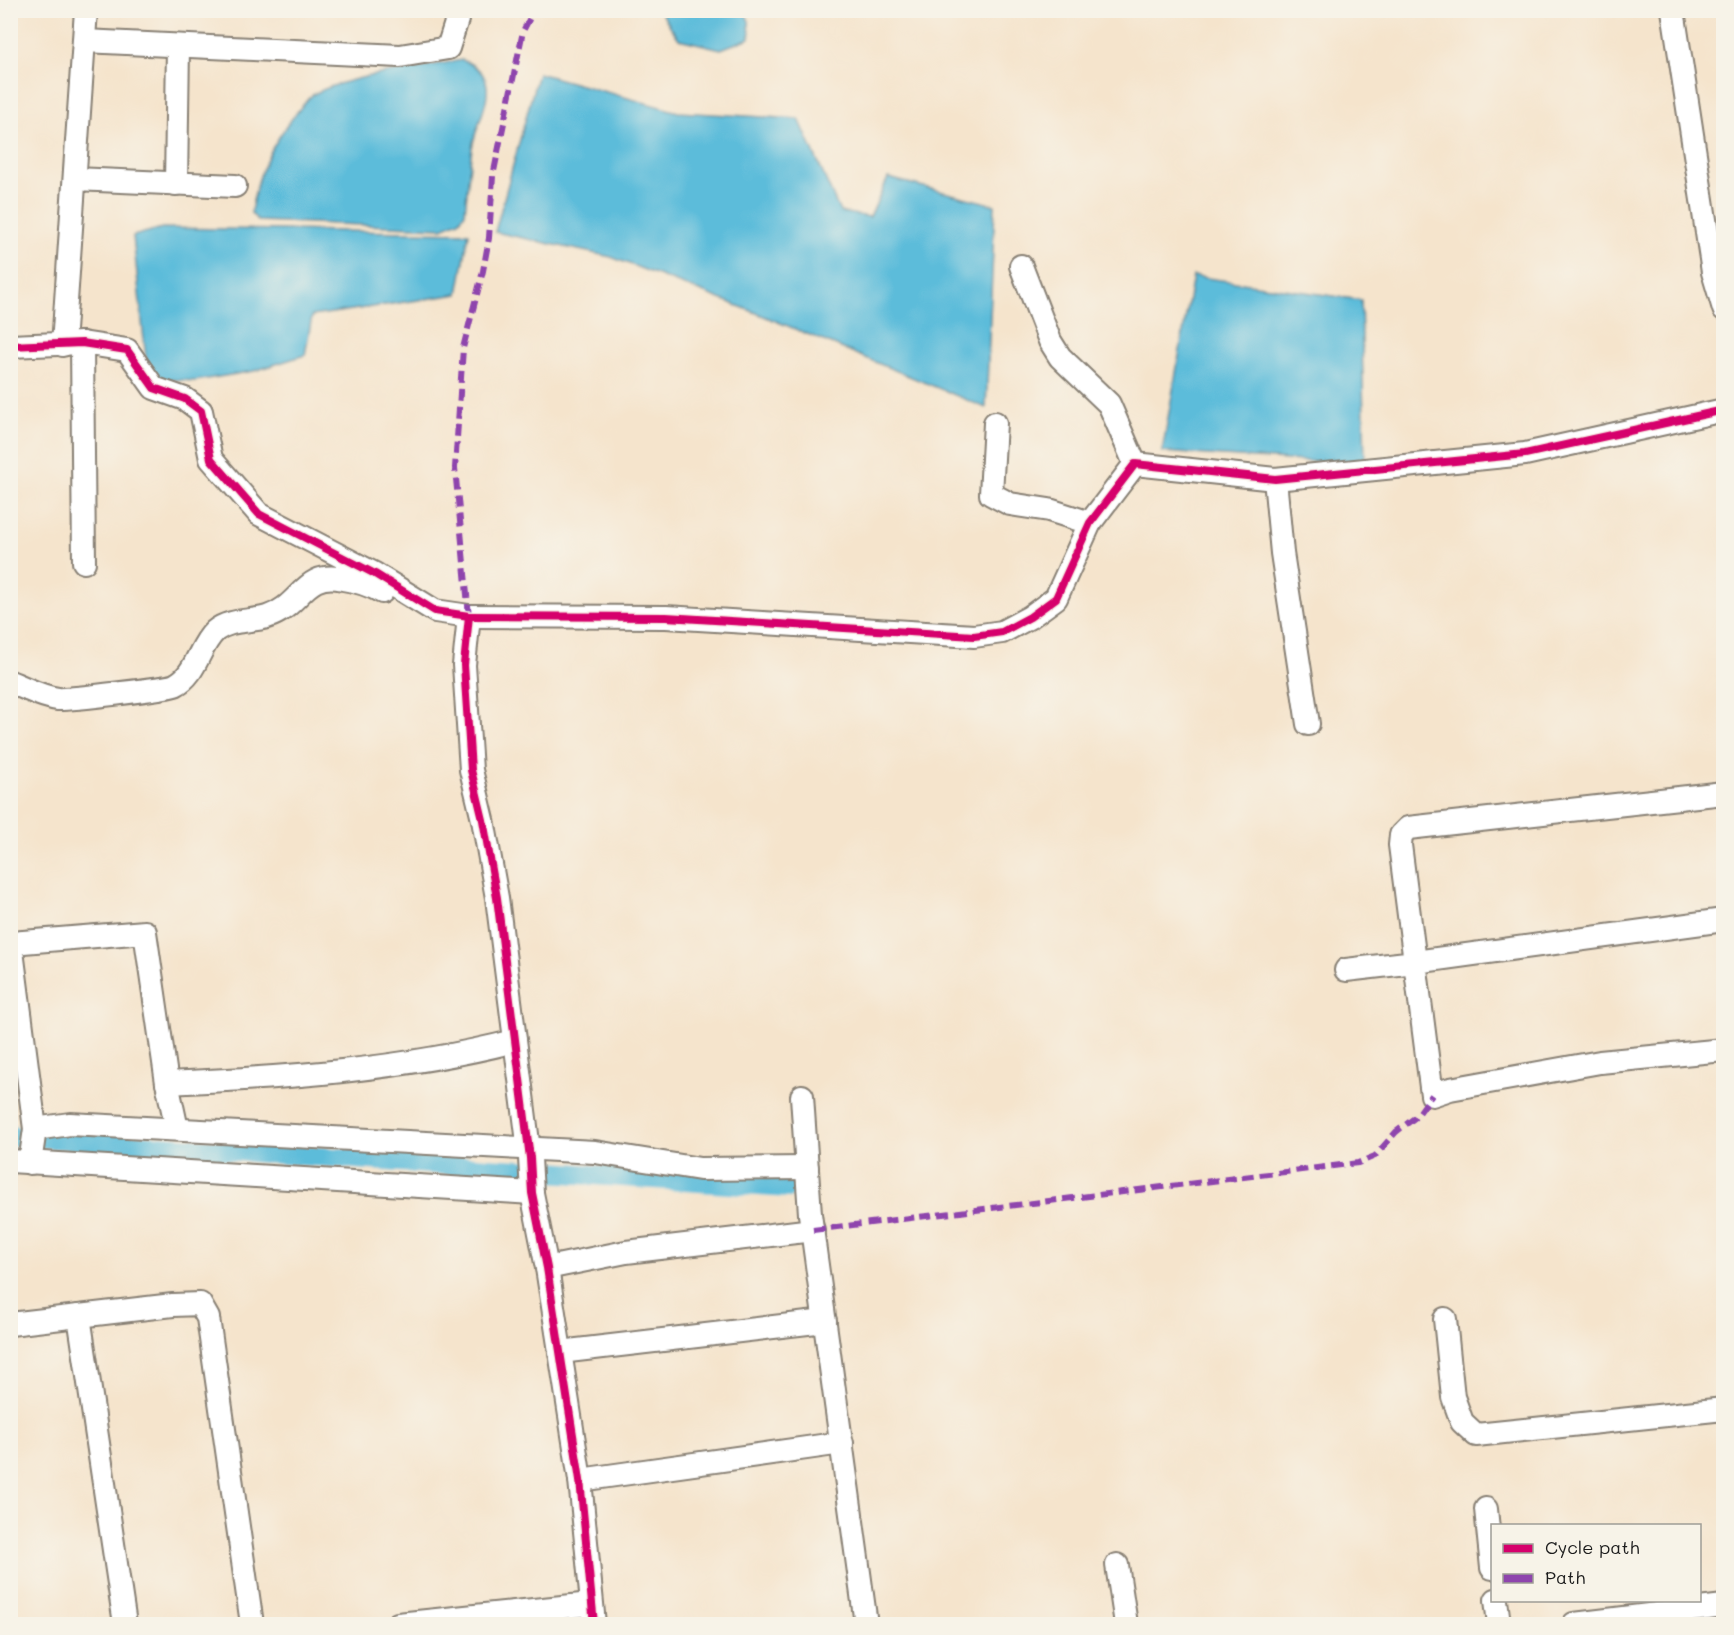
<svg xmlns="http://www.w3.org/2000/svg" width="1734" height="1635" font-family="Mali,sans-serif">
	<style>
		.water { fill: #5bbcda; stroke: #3c6c7b; stroke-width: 1.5 }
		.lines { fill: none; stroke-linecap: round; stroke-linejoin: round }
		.canal { stroke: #5bbcda; stroke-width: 20 }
		.minor-casing { stroke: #888074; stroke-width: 26 }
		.minor { stroke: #fff; stroke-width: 22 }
		.quiet { stroke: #8e44ad; stroke-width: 6; stroke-dasharray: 12 6; stroke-linecap: butt }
		.cycleway-casing { stroke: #f7f3e8; stroke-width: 11 }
		.cycleway { stroke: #d6006c; stroke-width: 8 }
	</style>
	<rect width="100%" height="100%" fill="#f7f3e8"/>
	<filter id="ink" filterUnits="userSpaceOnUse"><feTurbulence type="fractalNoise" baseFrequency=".0167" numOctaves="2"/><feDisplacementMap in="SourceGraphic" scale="12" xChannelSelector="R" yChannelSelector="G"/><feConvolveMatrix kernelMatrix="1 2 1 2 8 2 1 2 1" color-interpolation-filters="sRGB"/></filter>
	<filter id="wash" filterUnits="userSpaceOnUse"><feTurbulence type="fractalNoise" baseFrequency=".008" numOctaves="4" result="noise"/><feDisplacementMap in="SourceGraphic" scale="24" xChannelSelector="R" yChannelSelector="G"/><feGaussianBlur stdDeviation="1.35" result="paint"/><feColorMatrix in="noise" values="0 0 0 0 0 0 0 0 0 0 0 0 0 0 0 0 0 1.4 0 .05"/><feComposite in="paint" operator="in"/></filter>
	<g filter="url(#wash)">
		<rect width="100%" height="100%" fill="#f5e4cc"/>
		<g class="water">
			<path d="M 660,11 L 744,11 L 749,21 L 750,38 L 721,49 L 679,39 Z"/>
			<path d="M 462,60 C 508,77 478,114 472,148 C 469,169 467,191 465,213 L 459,221 L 442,228 L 258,221 L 251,213 C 256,174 273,141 298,111 C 303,105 308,97 314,94 C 351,75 419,68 462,60 Z"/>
			<path d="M 538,73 L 678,112 L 799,119 L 840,212 L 870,217 L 888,178 L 995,205 L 986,408 L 754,312 L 611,257 L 495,232 Z"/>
			<path d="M 162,228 L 469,233 L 458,294 L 312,316 L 305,355 L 254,371 L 195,381 L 148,378 L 133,236 Z"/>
			<path d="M 1193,276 L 1361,300 L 1365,465 L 1162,452 Z"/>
		</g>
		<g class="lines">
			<path class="canal" d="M 10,1136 L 789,1188"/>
		</g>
	</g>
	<g filter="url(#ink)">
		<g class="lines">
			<g class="minor-casing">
				<g id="minor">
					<path d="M 1673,10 L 1713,272 L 1724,309"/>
					<path d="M 84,41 L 400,56 L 448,48 L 460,10"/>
					<path d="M 75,179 L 235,186"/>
					<path d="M 176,184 L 178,46"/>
					<path d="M 1021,266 L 1050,341 L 1060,357 L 1109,404 L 1135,464"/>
					<path d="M 82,343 L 84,562"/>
					<path d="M 63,345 L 86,10"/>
					<path d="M 10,346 L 82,343 L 127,350 L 154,388 L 185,399 L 201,411 L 211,459 L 259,514 L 375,574 L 435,611 L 469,616 L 464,665 L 471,770 L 483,820 L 497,898 L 530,1158 L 532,1193 L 547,1268 L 580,1480 L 594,1624"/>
					<path d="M 995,423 L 991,494 L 1010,504 L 1049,510 L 1090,523"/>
					<path d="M 1135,464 L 1275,479 L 1525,454 L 1724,410"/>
					<path d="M 1275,479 L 1282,553 L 1308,724"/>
					<path d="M 469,616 L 666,617 L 974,636 L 1002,632 L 1030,617 L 1056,598 L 1090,523 L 1135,464"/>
					<path d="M 10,682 C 26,688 41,697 58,699 C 66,700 169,688 175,685 C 197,674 198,647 215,631 C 229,619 250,622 267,617 C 302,606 303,570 343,579 C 357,581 370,585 382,592"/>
					<path d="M 1724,920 L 1415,962 L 1432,1095 L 1450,1089 L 1600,1062 L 1724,1050"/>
					<path d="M 1346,970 L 1415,962 L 1400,845 L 1401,835 L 1408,828 L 1724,793"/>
					<path d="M 167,1083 C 285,1078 400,1070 515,1041"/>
					<path d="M 802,1096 L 810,1214 L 866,1624"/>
					<path d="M 35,1129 L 11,943 L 145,932 L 167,1083 L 177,1129"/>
					<path d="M 10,1161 L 532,1193"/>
					<path d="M 30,1163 L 35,1129 L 70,1124 L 595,1152 L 700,1169 L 807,1168"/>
					<path d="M 547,1268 L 626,1252 L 813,1230"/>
					<path d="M 79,1316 L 125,1624"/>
					<path d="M 1445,1319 L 1453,1397 L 1462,1422 L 1476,1435 L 1724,1409"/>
					<path d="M 10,1324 L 173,1305 L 200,1304 L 208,1318 L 252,1624"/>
					<path d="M 560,1352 L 825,1321"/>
					<path d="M 580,1480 L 842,1443"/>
					<path d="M 1486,1509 L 1492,1568"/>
					<path d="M 1117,1565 L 1126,1624"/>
					<path d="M 1496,1600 L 1499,1624"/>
					<path d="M 398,1624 L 591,1604"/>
					<path d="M 1574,1624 L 1724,1606"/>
				</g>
			</g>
			<use href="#minor" class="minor"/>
			<g class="quiet">
				<path d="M 469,616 L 455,468 L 463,348 L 483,271 L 489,238 L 493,176 L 523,31 L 534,10"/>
				<path d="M 813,1230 L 1358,1163 L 1375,1156 L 1396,1132 L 1417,1116 L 1432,1095"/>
			</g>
			<g class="cycleway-casing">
				<g id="cycleway">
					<path d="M 10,346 L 82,343 L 127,350 L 154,388 L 185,399 L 201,411 L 211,459 L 259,514 L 375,574 L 435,611 L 469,616 L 464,665 L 471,770 L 483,820 L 497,898 L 530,1158 L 532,1193 L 547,1268 L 580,1480 L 594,1624"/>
					<path d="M 469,616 L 666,617 L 974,636 L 1002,632 L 1030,617 L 1056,598 L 1090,523 L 1135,464 L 1275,479 L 1525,454 L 1724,410"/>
				</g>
			</g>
			<use href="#cycleway" class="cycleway"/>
		</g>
	</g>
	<rect width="1734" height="1635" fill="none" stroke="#f7f3e8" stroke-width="36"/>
	<rect x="1491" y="1524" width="210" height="78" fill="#f7f3e8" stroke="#9f9d96" stroke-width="1.5"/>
	<rect x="1503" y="1544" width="30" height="9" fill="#d6006c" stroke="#9f9d96" stroke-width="1.5"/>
	<text x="1545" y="1554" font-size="18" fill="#1c1c1c">Cycle path</text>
	<rect x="1503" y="1574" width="30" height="9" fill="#8e44ad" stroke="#9f9d96" stroke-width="1.5"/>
	<text x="1545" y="1584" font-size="18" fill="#1c1c1c">Path</text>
</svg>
